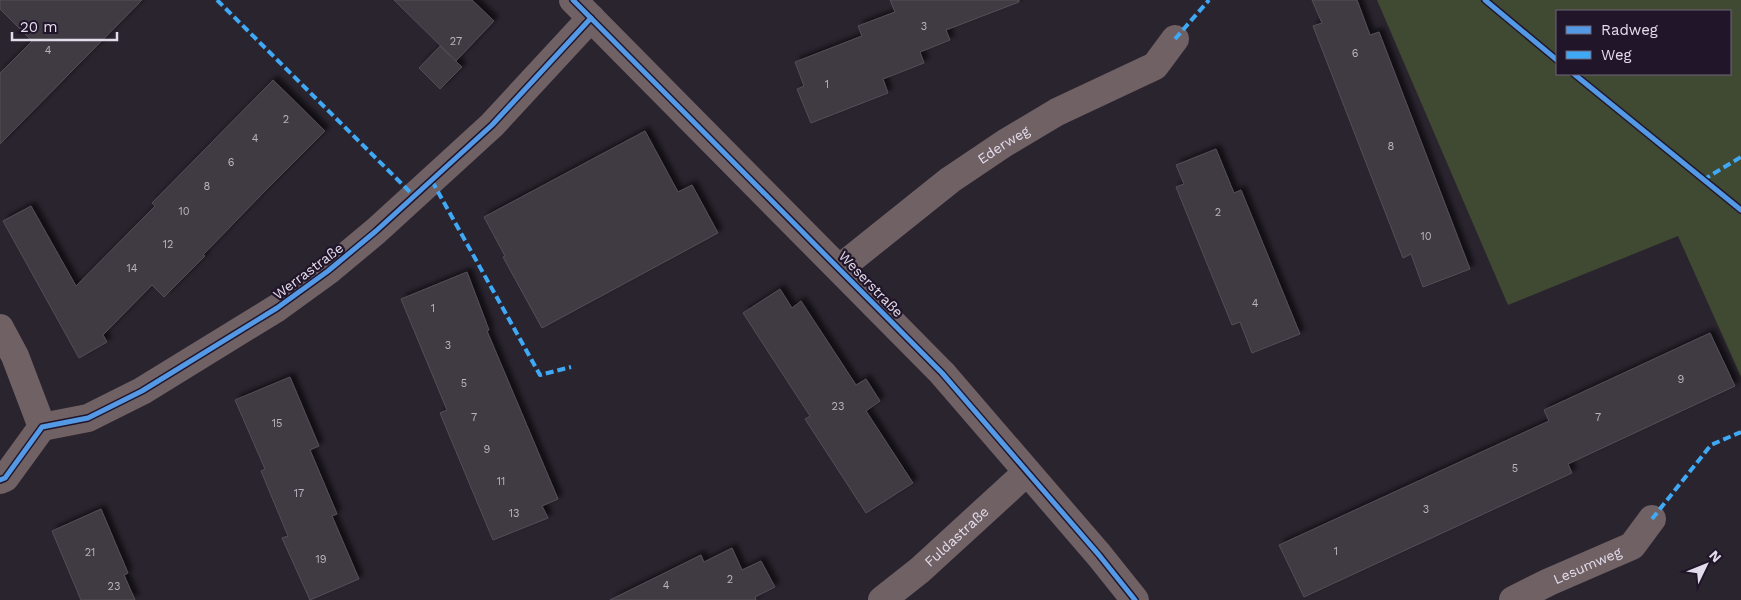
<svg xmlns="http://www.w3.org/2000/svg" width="1741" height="600" font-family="'Work Sans',sans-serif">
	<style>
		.green { fill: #404932; fill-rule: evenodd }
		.building { fill: #413a43; stroke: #544e57; filter: url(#shadow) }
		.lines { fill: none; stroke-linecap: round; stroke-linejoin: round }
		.minor { stroke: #706165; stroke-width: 28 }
		.quiet { stroke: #3fa9f5; stroke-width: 4; stroke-dasharray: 8 4; stroke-linecap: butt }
		.cycleway-casing { stroke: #21152a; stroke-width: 8 }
		.cycleway { stroke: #5399e6; stroke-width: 5 }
		.labels { text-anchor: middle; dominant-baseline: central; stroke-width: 4.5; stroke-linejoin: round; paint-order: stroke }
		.number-label { font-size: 11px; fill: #bab4c0 }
		.street-label { font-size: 14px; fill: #e3dcea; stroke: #21152a }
	</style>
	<defs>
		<filter id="shadow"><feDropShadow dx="4.5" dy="-4.5" stdDeviation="2.5" flood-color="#0009"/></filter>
	</defs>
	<rect width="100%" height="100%" fill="#2a242f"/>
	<path class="green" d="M 1377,0 L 1741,0 L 1741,377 L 1678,236 L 1508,305 ZM 1730,11 L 1730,74 L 1557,74 L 1557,11 Z"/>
	<g class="building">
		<path d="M 0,0 L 142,0 L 0,144 L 0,73 L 32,41 L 0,9 Z"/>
		<path d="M 394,0 L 472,0 L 494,21 L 456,61 Z"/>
		<path d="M 890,0 L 1019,0 L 1019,2 L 946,30 L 950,40 L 920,52 L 924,63 L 883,79 L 888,93 L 811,123 L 797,89 L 804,86 L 795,62 L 862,36 L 858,26 L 895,12 Z"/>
		<path d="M 1312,0 L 1357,0 L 1370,35 L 1379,32 L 1470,269 L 1423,287 L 1411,254 L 1403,258 L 1313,26 L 1322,23 Z"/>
		<path d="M 440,46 L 462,67 L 440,89 L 419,68 Z"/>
		<path d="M 273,80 L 325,131 L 262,194 L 203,255 L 205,256 L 164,297 L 152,285 L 103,335 L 107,342 L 79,358 L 3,221 L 31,206 L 76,286 L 155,206 L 152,203 Z"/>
		<path d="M 645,131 L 678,192 L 692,185 L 718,233 L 542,328 L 503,257 L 505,256 L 484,217 Z"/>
		<path d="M 1216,149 L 1234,193 L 1241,190 L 1300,334 L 1252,353 L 1240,322 L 1232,325 L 1176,187 L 1184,184 L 1176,165 Z"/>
		<path d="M 467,272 L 489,330 L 487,331 L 558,499 L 542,506 L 548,518 L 493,540 L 440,413 L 447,410 L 401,299 Z"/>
		<path d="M 780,289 L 792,308 L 801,301 L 856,385 L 866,379 L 880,401 L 866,411 L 913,483 L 866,513 L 805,419 L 810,416 L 743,313 Z"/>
		<path d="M 1710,333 L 1735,386 L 1568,464 L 1572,473 L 1304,597 L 1279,545 L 1549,421 L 1544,410 Z"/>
		<path d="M 290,377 L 319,446 L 310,450 L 337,514 L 332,516 L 359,579 L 310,600 L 282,538 L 288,536 L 261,471 L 265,469 L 235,400 Z"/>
		<path d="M 101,509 L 128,573 L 124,575 L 135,600 L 81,600 L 52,531 Z"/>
		<path d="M 732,548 L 742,570 L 761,561 L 775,587 L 755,597 L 756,600 L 610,600 L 701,555 L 704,562 Z"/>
	</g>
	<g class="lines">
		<g class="minor">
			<path d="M 573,0 L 942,373 L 1099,555 L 1135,600"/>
			<path id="s1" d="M 840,268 L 950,180 L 1005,143 L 1057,112 L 1155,66 L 1175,39"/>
			<path d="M 0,328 L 15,356 L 42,427"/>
			<path d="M 0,480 L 5,478 L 42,427 L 88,418 L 142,391 L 277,308 L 328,271 L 376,231 L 492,125 L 591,18"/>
			<path id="s2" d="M 882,600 L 920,570 L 1027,472"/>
			<path id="s3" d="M 1513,600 L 1549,582 L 1632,546 L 1652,519"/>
		</g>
		<g class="quiet">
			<path d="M 217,0 L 415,197"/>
			<path d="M 1175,39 L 1209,0"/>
			<path d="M 1703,180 L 1741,157"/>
			<path d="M 432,181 L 540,375 L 571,367"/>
			<path d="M 1652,519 L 1711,445 L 1741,432"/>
		</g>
		<g class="cycleway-casing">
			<g id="cycleway">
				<path d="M 573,0 L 942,373 L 1099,555 L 1135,600"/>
				<path d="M 1485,0 L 1557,60"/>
				<path d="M 1574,74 L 1741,210"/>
				<path d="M 0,480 L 5,478 L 42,427 L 88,418 L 142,391 L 277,308 L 328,271 L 376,231 L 492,125 L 591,18"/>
			</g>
		</g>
		<use href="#cycleway" class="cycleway"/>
	</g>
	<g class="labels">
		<g class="number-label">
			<text x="924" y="26">3</text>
			<text x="456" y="41">27</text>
			<text x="48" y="50">4</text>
			<text x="1355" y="53">6</text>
			<text x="827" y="84">1</text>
			<text x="286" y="119">2</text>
			<text x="255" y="138">4</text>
			<text x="1391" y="146">8</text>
			<text x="231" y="162">6</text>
			<text x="207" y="186">8</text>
			<text x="184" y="211">10</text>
			<text x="1218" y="212">2</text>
			<text x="1426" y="236">10</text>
			<text x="168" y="244">12</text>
			<text x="132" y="268">14</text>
			<text x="1255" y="303">4</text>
			<text x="433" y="308">1</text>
			<text x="448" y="345">3</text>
			<text x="1681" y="379">9</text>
			<text x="464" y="383">5</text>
			<text x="838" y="406">23</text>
			<text x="474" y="417">7</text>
			<text x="1598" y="417">7</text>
			<text x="277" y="423">15</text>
			<text x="487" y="449">9</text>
			<text x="1515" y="468">5</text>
			<text x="501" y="481">11</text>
			<text x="299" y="493">17</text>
			<text x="1426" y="509">3</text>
			<text x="514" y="513">13</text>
			<text x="1336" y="551">1</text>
			<text x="90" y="552">21</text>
			<text x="321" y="559">19</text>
			<text x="730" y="579">2</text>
			<text x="666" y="585">4</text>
			<text x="114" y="586">23</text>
		</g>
		<g class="street-label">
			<text stroke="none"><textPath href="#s1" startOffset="205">Ederweg</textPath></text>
			<text transform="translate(308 271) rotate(-37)">Werrastraße</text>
			<text transform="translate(871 284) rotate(46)">Weserstraße</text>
			<text stroke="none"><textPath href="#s2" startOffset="98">Fuldastraße</textPath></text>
			<text stroke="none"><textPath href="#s3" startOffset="82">Lesumweg</textPath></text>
		</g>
	</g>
	<rect x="1556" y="10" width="175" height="65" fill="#21152a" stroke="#6f6577"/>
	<rect x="1566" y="26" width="25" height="8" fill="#5399e6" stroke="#6f6577"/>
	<text x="1601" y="35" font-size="15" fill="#e3dcea">Radweg</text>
	<rect x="1566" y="51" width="25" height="8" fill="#3fa9f5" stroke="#6f6577"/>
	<text x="1601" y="60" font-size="15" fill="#e3dcea">Weg</text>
	<g transform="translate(1706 565) rotate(47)" stroke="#21152a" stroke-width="4" paint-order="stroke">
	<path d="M0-4L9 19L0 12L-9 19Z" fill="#e3dcea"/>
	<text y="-8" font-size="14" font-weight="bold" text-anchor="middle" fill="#e3dcea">N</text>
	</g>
	<path d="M12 32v8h105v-8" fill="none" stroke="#e3dcea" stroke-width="2.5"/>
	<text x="20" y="32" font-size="15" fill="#e3dcea" stroke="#21152a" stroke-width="4" paint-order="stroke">20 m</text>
</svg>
